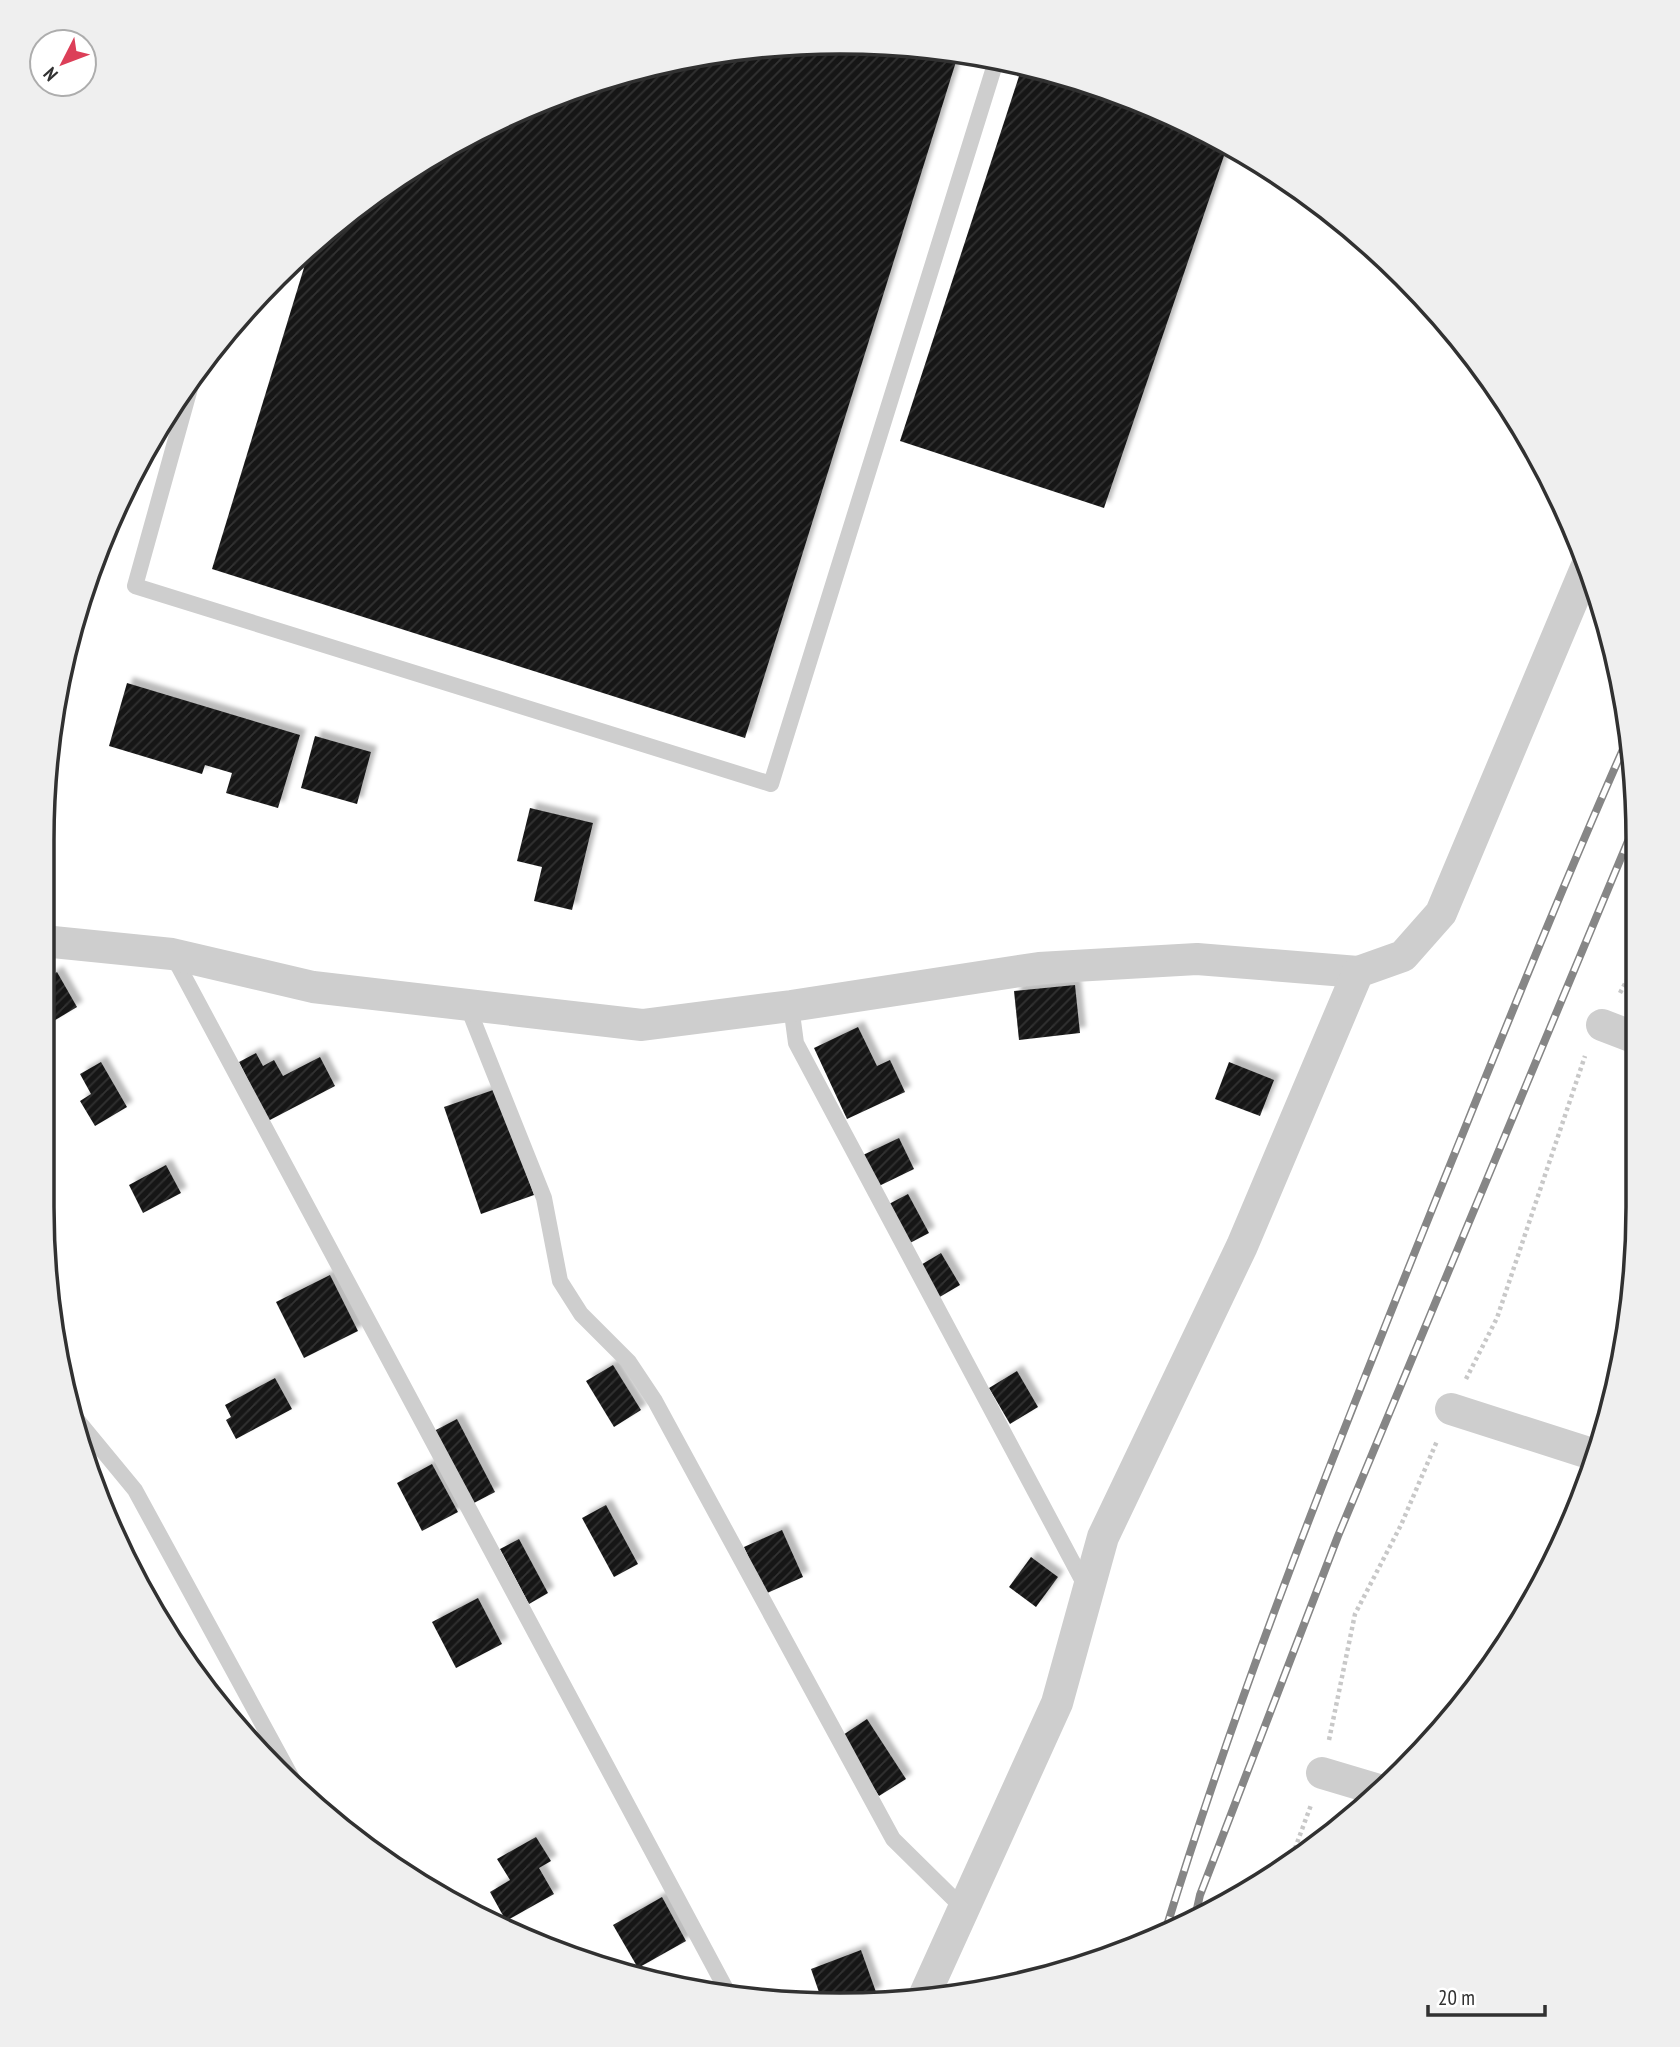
<svg xmlns="http://www.w3.org/2000/svg" width="1680" height="2047" font-family="'PT Sans Narrow',sans-serif">
	<style>
		.building { fill: url(#building-hatch); filter: url(#shadow) }
		.lines { fill: none; stroke-linecap: round; stroke-linejoin: round }
		.path { stroke: #c8c8c8; stroke-width: 4.5; stroke-dasharray: 3.5 3.5; stroke-linecap: butt }
		.lane { stroke: #cecece; stroke-width: 16 }
		.street { stroke: #cecece; stroke-width: 32 }
		.rail-casing { stroke: #868686; stroke-width: 8 }
		.rail { stroke: #fff; stroke-width: 5; stroke-dasharray: 16; stroke-linecap: butt }
		.rim { fill: none; stroke: #313131; stroke-width: 3.5 }
	</style>
	<defs>
		<pattern id="building-hatch" width="6" height="6" patternUnits="userSpaceOnUse" patternTransform="scale(1.75)"><rect width="6" height="6" fill="#181818"/><path d="M-1 1l2-2M0 6l6-6M5 7l2-2" fill="none" stroke="#313131"/></pattern>
		<filter id="shadow"><feDropShadow dx="6" dy="-6" stdDeviation="2" flood-color="#0004"/></filter>
	</defs>
	<rect width="100%" height="100%" fill="#fff"/>
	<g class="building">
		<path d="M 788,44 L 945,49 L 959,52 L 745,738 L 212,569 L 310,248 L 355,207 L 487,124 L 634,69 Z"/>
		<path d="M 1022,67 L 1097,84 L 1228,144 L 1104,508 L 900,441 Z"/>
		<path d="M 127,683 L 300,735 L 278,808 L 226,793 L 232,773 L 205,765 L 202,774 L 109,746 Z"/>
		<path d="M 315,736 L 371,752 L 357,804 L 301,788 Z"/>
		<path d="M 530,808 L 593,823 L 572,910 L 534,901 L 542,867 L 517,861 Z"/>
		<path d="M 57,972 L 77,1007 L 47,1025 L 43,1017 L 43,981 Z"/>
		<path d="M 1075,985 L 1080,1033 L 1019,1040 L 1014,991 Z"/>
		<path d="M 858,1027 L 877,1066 L 890,1060 L 905,1092 L 847,1119 L 814,1048 Z"/>
		<path d="M 256,1053 L 263,1066 L 274,1060 L 283,1076 L 320,1057 L 335,1086 L 268,1121 L 239,1062 Z"/>
		<path d="M 101,1062 L 127,1107 L 95,1126 L 80,1101 L 91,1094 L 80,1074 Z"/>
		<path d="M 1229,1062 L 1274,1080 L 1260,1116 L 1215,1099 Z"/>
		<path d="M 496,1089 L 534,1195 L 481,1214 L 444,1107 Z"/>
		<path d="M 899,1138 L 914,1169 L 879,1186 L 863,1155 Z"/>
		<path d="M 166,1165 L 181,1193 L 143,1213 L 129,1185 Z"/>
		<path d="M 908,1194 L 929,1233 L 908,1244 L 887,1205 Z"/>
		<path d="M 941,1253 L 960,1285 L 938,1298 L 919,1266 Z"/>
		<path d="M 330,1275 L 358,1331 L 304,1358 L 276,1302 Z"/>
		<path d="M 613,1365 L 641,1410 L 614,1427 L 586,1381 Z"/>
		<path d="M 1017,1371 L 1038,1407 L 1010,1424 L 989,1388 Z"/>
		<path d="M 275,1378 L 292,1409 L 236,1439 L 226,1420 L 231,1417 L 225,1405 Z"/>
		<path d="M 457,1419 L 495,1492 L 472,1504 L 434,1431 Z"/>
		<path d="M 432,1464 L 458,1512 L 422,1531 L 397,1483 Z"/>
		<path d="M 606,1505 L 638,1564 L 614,1577 L 582,1518 Z"/>
		<path d="M 782,1530 L 803,1577 L 765,1594 L 744,1547 Z"/>
		<path d="M 519,1539 L 548,1593 L 529,1604 L 500,1549 Z"/>
		<path d="M 1031,1557 L 1058,1577 L 1036,1607 L 1009,1587 Z"/>
		<path d="M 478,1598 L 502,1644 L 456,1668 L 432,1622 Z"/>
		<path d="M 867,1719 L 906,1779 L 879,1796 L 840,1737 Z"/>
		<path d="M 536,1837 L 551,1861 L 539,1868 L 554,1894 L 506,1921 L 490,1892 L 510,1880 L 497,1859 Z"/>
		<path d="M 662,1897 L 686,1941 L 638,1968 L 613,1925 Z"/>
		<path d="M 861,1950 L 876,1992 L 865,1998 L 822,2001 L 811,1969 Z"/>
	</g>
	<g class="lines">
		<g class="path">
			<path d="M 1620,993 L 1636,963"/>
			<path d="M 1466,1379 L 1497,1318 L 1585,1056"/>
			<path d="M 1329,1740 L 1355,1614 L 1401,1525 L 1437,1441"/>
			<path d="M 1290,1862 L 1311,1805"/>
		</g>
		<g class="lane">
			<path d="M 194,374 L 135,586 L 771,784 L 996,61"/>
			<path d="M 172,954 L 727,1991"/>
			<path d="M 467,1005 L 544,1198 L 560,1281 L 581,1314 L 629,1362 L 655,1401 L 893,1839 L 964,1909"/>
			<path d="M 791,1006 L 796,1043 L 1087,1589"/>
			<path d="M 69,1410 L 135,1490 L 293,1780"/>
		</g>
		<g class="street">
			<path d="M 43,941 L 172,954 L 313,987 L 642,1025 L 791,1006 L 1039,968 L 1197,959 L 1358,972"/>
			<path d="M 1602,1025 L 1636,1038"/>
			<path d="M 1451,1409 L 1595,1455"/>
			<path d="M 1322,1773 L 1379,1790"/>
			<path d="M 925,1994 L 1057,1703 L 1103,1537 L 1242,1246 L 1358,972 L 1403,956 L 1441,913 L 1586,568"/>
		</g>
		<g class="rail-casing">
			<g id="rail">
				<path d="M 1194,1922 L 1200,1895 L 1338,1536 L 1636,822"/>
				<path d="M 1165,1932 C 1241,1683 1338,1443 1435,1202 C 1498,1047 1560,891 1628,738"/>
			</g>
		</g>
		<use href="#rail" class="rail"/>
	</g>
	<path d="M0 0H1680V2047H0ZM840 54H840A786 786 0 0 1 1626 840V1207A786 786 0 0 1 840 1993H840A786 786 0 0 1 54 1207V840A786 786 0 0 1 840 54Z" fill="#efefef" fill-rule="evenodd"/>
	<path class="rim" d="M840 54H840A786 786 0 0 1 1626 840V1207A786 786 0 0 1 840 1993H840A786 786 0 0 1 54 1207V840A786 786 0 0 1 840 54Z"/>
	<g transform="translate(63 63) rotate(228)"><circle r="33" fill="#ffffff" stroke="#adadad" stroke-width="2"/>
	<path d="M0-5L12 26L0 18L-12 26Z" fill="#dc3f58"/>
	<text y="-10" font-size="19" font-weight="bold" text-anchor="middle" fill="#313131">N</text>
	</g>
	<path d="M1428 2005v10h117v-10" fill="none" stroke="#313131" stroke-width="3.5"/>
	<text x="1438" y="2005" font-size="21" fill="#313131" stroke="#ffffff" stroke-width="5" paint-order="stroke">20 m</text>
</svg>
